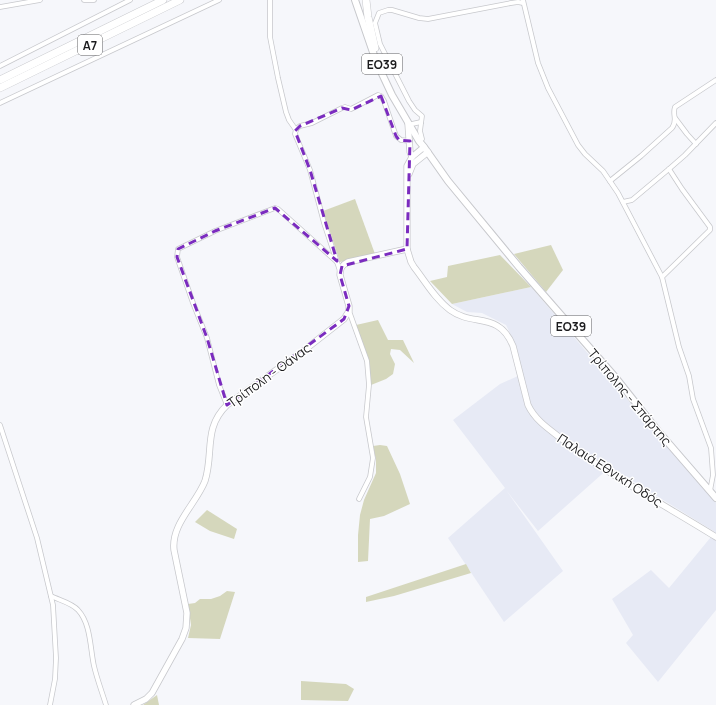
<svg xmlns="http://www.w3.org/2000/svg" width="716" height="705" font-family="Manrope,sans-serif">
	<style>
		.built { fill: #e7eaf5 }
		.green { fill: #d5d7bc }
		.lines { fill: none; stroke-linecap: round; stroke-linejoin: round }
		.minor-casing { stroke: #c7c8cc; stroke-width: 5.5 }
		.secondary-casing { stroke: #c7c8cc; stroke-width: 7 }
		.primary-casing { stroke: #c7c8cc; stroke-width: 8 }
		.motorway-casing { stroke: #c7c8cc; stroke-width: 8 }
		.minor { stroke: #fff; stroke-width: 4 }
		.secondary { stroke: #fff; stroke-width: 5.5 }
		.primary { stroke: #fff; stroke-width: 6 }
		.motorway { stroke: #fff; stroke-width: 7 }
		.marked { fill: none; stroke: #7b2cbf; stroke-width: 3; stroke-dasharray: 8 5; stroke-linejoin: round }
		.labels { text-anchor: middle; dominant-baseline: central; stroke-width: 3; stroke-linejoin: round; paint-order: stroke }
		.shield { fill: #fff; stroke: #5f5f61; stroke-width: 1 }
		.shield-label { font-size: 12px; font-weight: bold; fill: #1b1b1d }
		.street-label { font-size: 13px; fill: #1b1b1d; stroke: #fff }
	</style>
	<rect width="100%" height="100%" fill="#f6f7fb"/>
	<path class="built" d="M 531,287 L 716,503 L 716,610 L 658,682 L 626,643 L 633,635 L 612,599 L 651,570 L 669,588 L 715,532 L 610,467 L 538,531 L 506,490 L 563,571 L 504,622 L 448,538 L 505,488 L 453,420 L 500,384 L 518,376 L 517,348 L 506,325 L 482,313 L 467,312 L 452,304 Z"/>
	<g class="green">
		<path d="M 355,199 L 375,254 L 340,262 L 323,211 Z"/>
		<path d="M 551,245 L 563,270 L 546,292 L 514,254 Z"/>
		<path d="M 500,255 L 531,287 L 452,304 L 430,281 L 447,277 L 448,266 Z"/>
		<path d="M 378,320 L 388,340 L 403,340 L 414,363 L 400,350 L 391,349 L 390,354 L 395,364 L 393,374 L 386,379 L 371,385 L 368,357 L 356,325 Z"/>
		<path d="M 380,445 L 387,446 L 400,474 L 410,504 L 384,516 L 370,519 L 368,561 L 358,562 L 358,535 L 360,515 L 364,500 L 376,473 L 376,460 L 373,446 Z"/>
		<path d="M 207,510 L 237,529 L 234,539 L 210,531 L 195,522 Z"/>
		<path d="M 466,564 L 471,573 L 394,596 L 366,602 L 366,597 Z"/>
		<path d="M 227,591 L 235,592 L 220,639 L 188,638 L 191,625 L 188,604 L 195,603 L 200,599 L 211,599 L 220,596 Z"/>
		<path d="M 301,681 L 346,684 L 354,689 L 348,701 L 301,700 Z"/>
		<path d="M 157,695 L 159,705 L 143,705 Z"/>
	</g>
	<g class="lines">
		<g class="minor-casing">
			<g id="minor">
				<path d="M 84,0 L 94,0"/>
				<path d="M 270,0 L 270,37 L 278,78 L 286,112 L 289,120 L 296,130"/>
				<path d="M 523,0 L 538,63 L 548,88 L 578,145 L 585,154 L 603,171 L 618,193 L 662,277 L 679,347 L 689,376 L 693,399 L 711,448 L 713,475 L 710,491"/>
				<path d="M 0,7 L 40,0"/>
				<path d="M 0,66 L 130,0"/>
				<path d="M 0,103 L 219,0"/>
				<path d="M 675,118 L 687,134 L 696,144"/>
				<path d="M 412,124 L 421,122"/>
				<path d="M 422,139 L 420,131 L 422,116 L 415,110 L 409,101 L 380,44 L 375,23 L 379,13 L 388,10 L 392,10 L 419,18 L 428,19 L 511,3 L 518,2 L 523,3"/>
				<path d="M 610,181 L 641,156 L 672,128 C 678,121 672,114 675,107 L 716,80"/>
				<path d="M 623,202 L 632,200 L 669,169 L 685,155 L 716,123"/>
				<path d="M 340,271 L 324,223 L 310,170 L 295,134 L 296,129 L 300,126 L 312,123 L 342,108 L 345,107 L 351,109 L 378,95 L 381,96 L 384,101 L 396,136 L 401,140 L 410,141"/>
				<path d="M 662,277 L 710,230 L 710,227 L 682,189 L 669,169"/>
				<path d="M 349,311 L 367,361 L 369,385 L 366,417 L 373,458 L 370,477 L 359,499"/>
				<path d="M 227,405 L 219,385 L 207,338 L 193,303 L 177,257 L 178,249 L 215,231 L 275,208 L 278,209 L 337,262"/>
				<path d="M 0,425 L 37,538 L 53,605 L 56,658 L 55,679 L 50,705"/>
				<path d="M 51,596 C 59,600 72,603 78,610 C 91,624 90,648 94,666 C 97,679 102,692 106,705"/>
			</g>
		</g>
		<g class="secondary-casing">
			<g id="secondary">
				<path d="M 408,124 L 410,152 L 412,157"/>
				<path d="M 424,147 L 412,157 L 407,166 L 407,249 L 411,262 L 414,267 C 425,281 435,299 450,310 C 473,327 499,311 513,346 L 528,405 C 536,422 552,431 567,443 C 614,478 666,506 716,537"/>
				<path d="M 409,174 L 413,164 L 428,152"/>
				<path d="M 134,705 L 146,699 L 152,693 L 182,639 L 186,628 L 187,613 L 174,550 C 171,524 196,504 205,481 C 214,453 203,428 227,405 L 307,348 L 344,319 L 349,311 L 349,306 L 340,275 C 340,268 342,265 348,262 L 407,249"/>
			</g>
		</g>
		<g class="primary-casing">
			<path id="primary" d="M 355,0 L 376,61 L 392,95 L 419,141 L 424,147 L 448,181 L 519,267 L 616,378 L 658,431 L 716,498"/>
		</g>
		<g class="motorway-casing">
			<g id="motorway">
				<path d="M 366,0 L 368,17 L 375,48"/>
				<path d="M 0,80 L 163,0"/>
				<path d="M 0,88 L 180,0"/>
			</g>
		</g>
		<use href="#minor" class="minor"/>
		<use href="#secondary" class="secondary"/>
		<use href="#primary" class="primary"/>
		<use href="#motorway" class="motorway"/>
	</g>
	<path class="marked" d="M 381,96 L 396,136 L 399,140 L 410,141 L 407,249 L 342,266 L 340,275 L 349,306 L 344,319 L 227,405 L 207,338 L 177,257 L 178,249 L 215,231 L 275,208 L 337,261 L 310,170 L 295,131 L 300,126 L 342,108 L 351,110 Z"/>
	<g class="labels">
		<g class="shield">
			<rect x="78" y="35" width="24" height="20" rx="3"/>
			<rect x="362" y="54" width="40" height="20" rx="3"/>
			<rect x="551" y="316" width="40" height="20" rx="3"/>
		</g>
		<g class="shield-label">
			<text x="90" y="45">Α7</text>
			<text x="382" y="64">ΕΟ39</text>
			<text x="571" y="326">ΕΟ39</text>
		</g>
		<g class="street-label">
			<text transform="translate(269 375) rotate(-36)">Τρίπολη - Θάνας</text>
			<text transform="translate(630 397) rotate(50)">Τρίπολης - Σπάρτης</text>
			<text transform="translate(610 470) rotate(33)">Παλαιά Εθνική Οδός</text>
		</g>
	</g>
</svg>
